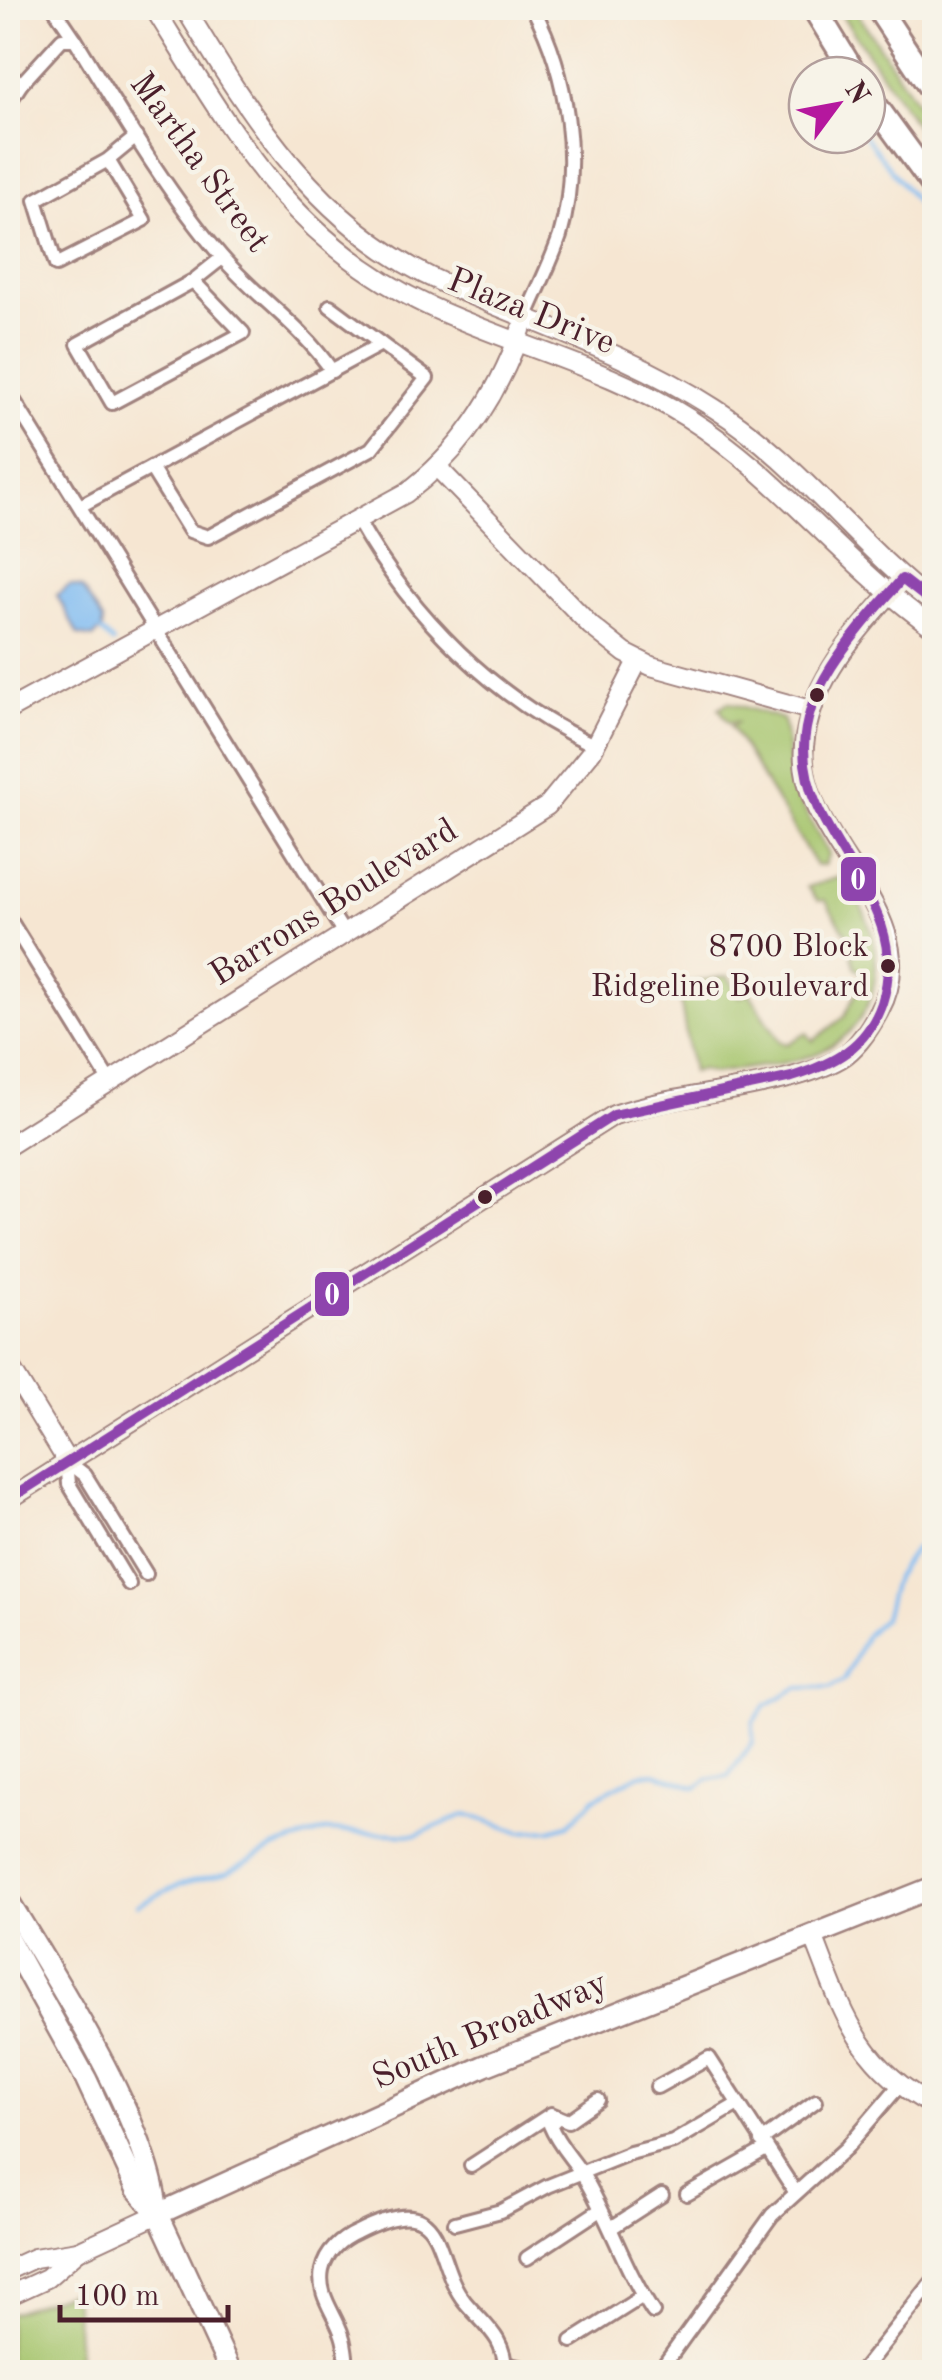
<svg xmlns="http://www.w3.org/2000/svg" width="942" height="2380" font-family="'Old Standard TT',serif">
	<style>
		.green { fill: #a5c46c; stroke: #78724c; stroke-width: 2.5 }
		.water { fill: #7fbbf2; stroke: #646d8e; stroke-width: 2.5 }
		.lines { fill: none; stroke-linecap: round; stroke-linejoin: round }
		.stream { stroke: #7fbbf2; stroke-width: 4 }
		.street-casing { stroke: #a0827e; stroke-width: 18 }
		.secondary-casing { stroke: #a0827e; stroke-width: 22 }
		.primary-casing { stroke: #a0827e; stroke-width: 25 }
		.highway-casing { stroke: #a0827e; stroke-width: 28 }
		.street { stroke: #fff; stroke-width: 12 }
		.secondary { stroke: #fff; stroke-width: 18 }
		.primary { stroke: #fff; stroke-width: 20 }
		.highway { stroke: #fff; stroke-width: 22 }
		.bus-1-casing { stroke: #f7f3e8; stroke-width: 18 }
		.bus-1 { stroke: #8e44ad; stroke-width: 10 }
		.bus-dot { fill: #4a1f2b; stroke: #f7f3e8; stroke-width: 4 }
		.labels { text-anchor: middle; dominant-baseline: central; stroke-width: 9; stroke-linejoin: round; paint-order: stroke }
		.bus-label { font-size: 32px; fill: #4a1f2b; stroke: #f7f3e8; text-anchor: end }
		.street-label { font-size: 35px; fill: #4a1f2b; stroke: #f7f3e8 }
		.line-badge { stroke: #f7f3e8; stroke-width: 4 }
		.badge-label { font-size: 28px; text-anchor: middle; font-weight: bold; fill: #fff }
	</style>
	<rect width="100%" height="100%" fill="#f7f3e8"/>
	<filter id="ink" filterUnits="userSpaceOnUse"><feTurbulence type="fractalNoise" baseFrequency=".01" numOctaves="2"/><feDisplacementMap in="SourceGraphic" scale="20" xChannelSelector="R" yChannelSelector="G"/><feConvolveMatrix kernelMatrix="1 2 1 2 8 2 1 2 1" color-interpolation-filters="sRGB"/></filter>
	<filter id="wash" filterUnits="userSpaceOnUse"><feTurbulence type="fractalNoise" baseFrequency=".0048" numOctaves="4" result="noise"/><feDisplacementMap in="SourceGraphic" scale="40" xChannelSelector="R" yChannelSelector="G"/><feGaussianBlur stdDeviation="2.25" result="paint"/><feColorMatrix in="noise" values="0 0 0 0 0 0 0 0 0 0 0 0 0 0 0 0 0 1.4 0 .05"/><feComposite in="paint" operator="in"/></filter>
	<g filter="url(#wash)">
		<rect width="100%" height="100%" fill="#f6e6d2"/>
		<g class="green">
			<path d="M 837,8 L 854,8 L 934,129 L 934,152 Z"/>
			<path d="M 728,702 L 783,719 L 794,791 L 829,854 L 824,865 L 816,866 L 731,726 L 739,722 L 728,722 L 719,708 Z"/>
			<path d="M 840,877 C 889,928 893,1018 820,1052 C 788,1066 748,1067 713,1073 L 701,1069 L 692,1072 L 677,979 L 687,983 L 728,976 L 740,997 L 749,992 L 780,1041 L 787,1044 L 807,1033 L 813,1041 L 844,1017 L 865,976 L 855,967 L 852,955 L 857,951 L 825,900 L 818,901 L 807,887 Z"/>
			<path d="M 74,2291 L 79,2372 L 8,2372 L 8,2314 Z"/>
		</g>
		<path class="water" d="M 70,585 L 82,588 L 103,621 L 102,629 L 93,638 L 78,635 L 57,595 Z"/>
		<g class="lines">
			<g class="stream">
				<path d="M 864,135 L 934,225"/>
				<path d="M 101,631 L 113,643"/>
				<path d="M 138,1905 L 180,1884 L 227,1873 L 273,1848 L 325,1831 L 416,1835 L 466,1814 L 521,1832 L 551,1830 L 568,1825 L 595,1798 L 640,1774 L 655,1773 L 697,1788 L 707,1780 L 728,1776 L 753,1742 L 753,1722 L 766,1705 L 797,1688 L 830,1687 L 844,1680 L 866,1635 L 884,1618 L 895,1577 L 915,1548 L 934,1543"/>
			</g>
		</g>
	</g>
	<g filter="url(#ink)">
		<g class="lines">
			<g class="street-casing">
				<g id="street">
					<path d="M 54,8 L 75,39"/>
					<path d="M 8,9 L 10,8"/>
					<path d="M 8,72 L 21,84 L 62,39 L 75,39 C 120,112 165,190 221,256 C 256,297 301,325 332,371"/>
					<path d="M 8,104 L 21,84"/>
					<path d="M 108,160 L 144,220 L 56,265 L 36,200 L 108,160 L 136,137"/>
					<path d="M 193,281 L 243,333 L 112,403 L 78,344 L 193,281 L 222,258"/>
					<path d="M 526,316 C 537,290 551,263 560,236 C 581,163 568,74 533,8"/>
					<path d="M 8,391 L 345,935"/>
					<path d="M 151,468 L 190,531 L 208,537 L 371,449 L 427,378 L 330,306"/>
					<path d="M 80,506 L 381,344"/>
					<path d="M 358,521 C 412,617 495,700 596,746"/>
					<path d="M 8,917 L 110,1082"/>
					<path d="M 67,1461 L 69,1484 L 129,1584"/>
					<path d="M 67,1461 L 85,1475 L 146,1574"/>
					<path d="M 657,2087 L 709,2058 L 796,2193"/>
					<path d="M 558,2117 L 550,2125 C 559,2147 573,2159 584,2177 C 610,2221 625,2270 653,2312"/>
					<path d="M 761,2141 L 816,2101"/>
					<path d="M 471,2166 L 551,2114 L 568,2121 L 598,2100"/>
					<path d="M 687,2194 L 766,2149"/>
					<path d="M 455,2223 L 501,2211 L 548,2186 L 630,2153 L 673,2142 L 738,2104"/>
					<path d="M 611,2228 L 662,2195"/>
					<path d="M 527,2258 L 600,2210"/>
					<path d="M 572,2341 L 643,2296"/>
					<path d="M 505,2364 L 542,2372"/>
					<path d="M 348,2372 C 346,2360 346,2346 342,2335 C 335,2313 317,2295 322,2270 C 326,2252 341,2239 357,2232 C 452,2184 430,2259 465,2302 C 485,2326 506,2338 505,2372"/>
					<path d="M 659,2372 L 772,2215 L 846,2148 L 898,2087"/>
					<path d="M 861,2372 L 934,2280"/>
				</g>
			</g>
			<g class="secondary-casing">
				<g id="secondary">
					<path d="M 154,8 C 231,131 291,242 431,307 C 515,346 609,368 688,418 C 780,476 845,566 934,628"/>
					<path d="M 185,8 C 251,118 322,230 445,284 C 535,324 630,354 714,408 C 797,460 856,544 934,604"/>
					<path d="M 437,467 L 591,626 L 625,653 L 651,666 L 810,710"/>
					<path d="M 8,710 L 406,493 C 461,452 498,394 521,330"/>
					<path d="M 8,1146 L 547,806 L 592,751 L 638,661"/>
					<path d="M 8,1364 L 67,1461"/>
					<path d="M 8,1500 L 614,1115 C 680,1092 786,1090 841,1058 C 857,1048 870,1028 879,1011 C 932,913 795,842 804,746 C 811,676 860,630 902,579"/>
					<path d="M 813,1935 C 843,2012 857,2065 934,2106"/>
					<path d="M 8,2270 L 34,2258 L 78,2251"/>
					<path d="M 8,2296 L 47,2278 L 78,2251 L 158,2214"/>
				</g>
			</g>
			<g class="primary-casing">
				<g id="primary">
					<path d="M 8,1900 C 55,1977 150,2125 157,2212"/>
					<path d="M 8,1938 L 86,2079 L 137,2189 L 158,2214 L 231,2372"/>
					<path d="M 158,2214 L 484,2066 L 934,1887"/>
				</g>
			</g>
			<g class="highway-casing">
				<g id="highway">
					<path d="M 814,8 L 855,75"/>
					<path d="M 878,8 L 934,93"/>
					<path d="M 867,94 L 934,186"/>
				</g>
			</g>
			<use href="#street" class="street"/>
			<use href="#secondary" class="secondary"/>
			<use href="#primary" class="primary"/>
			<use href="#highway" class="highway"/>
			<g class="bus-1-casing">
				<path id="bus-1" d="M 8,1500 L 614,1115 L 792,1077 C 833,1064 867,1047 882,1003 C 915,900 804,846 804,748 C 805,682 862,626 902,579 L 934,604"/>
			</g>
			<use href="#bus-1" class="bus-1"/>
		</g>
	</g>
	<g class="bus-dot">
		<circle cx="817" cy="695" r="9"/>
		<circle cx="888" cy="966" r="9"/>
		<circle cx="485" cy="1197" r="9"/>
	</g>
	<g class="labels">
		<g class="bus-label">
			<text x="869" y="948">8700 Block<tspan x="869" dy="40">Ridgeline Boulevard</tspan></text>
		</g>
		<g class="street-label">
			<text transform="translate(199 163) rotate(54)">Martha Street</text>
			<text transform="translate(531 312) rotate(22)">Plaza Drive</text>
			<text transform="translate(334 903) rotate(-32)">Barrons Boulevard</text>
			<text transform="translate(490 2031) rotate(-23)">South Broadway</text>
		</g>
	</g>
	<g class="line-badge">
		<rect x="839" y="855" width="39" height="48" rx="10" fill="#8e44ad"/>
		<rect x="313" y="1270" width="38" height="48" rx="10" fill="#8e44ad"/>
	</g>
	<g class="badge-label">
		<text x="858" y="889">0</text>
		<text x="332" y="1304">0</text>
	</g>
	<rect width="942" height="2380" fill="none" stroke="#f7f3e8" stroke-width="40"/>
	<g transform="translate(837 105) rotate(58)"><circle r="48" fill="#f7f3e8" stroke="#b29e9c" stroke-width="2.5"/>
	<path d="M0-8L18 38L0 25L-18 38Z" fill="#b5179e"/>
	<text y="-15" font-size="28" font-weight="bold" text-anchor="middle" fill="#4a1f2b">N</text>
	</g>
	<path d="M60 2305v15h168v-15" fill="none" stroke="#4a1f2b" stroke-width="5"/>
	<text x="75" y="2305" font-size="30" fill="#4a1f2b" stroke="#f7f3e8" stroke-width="8" paint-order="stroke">100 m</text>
</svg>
